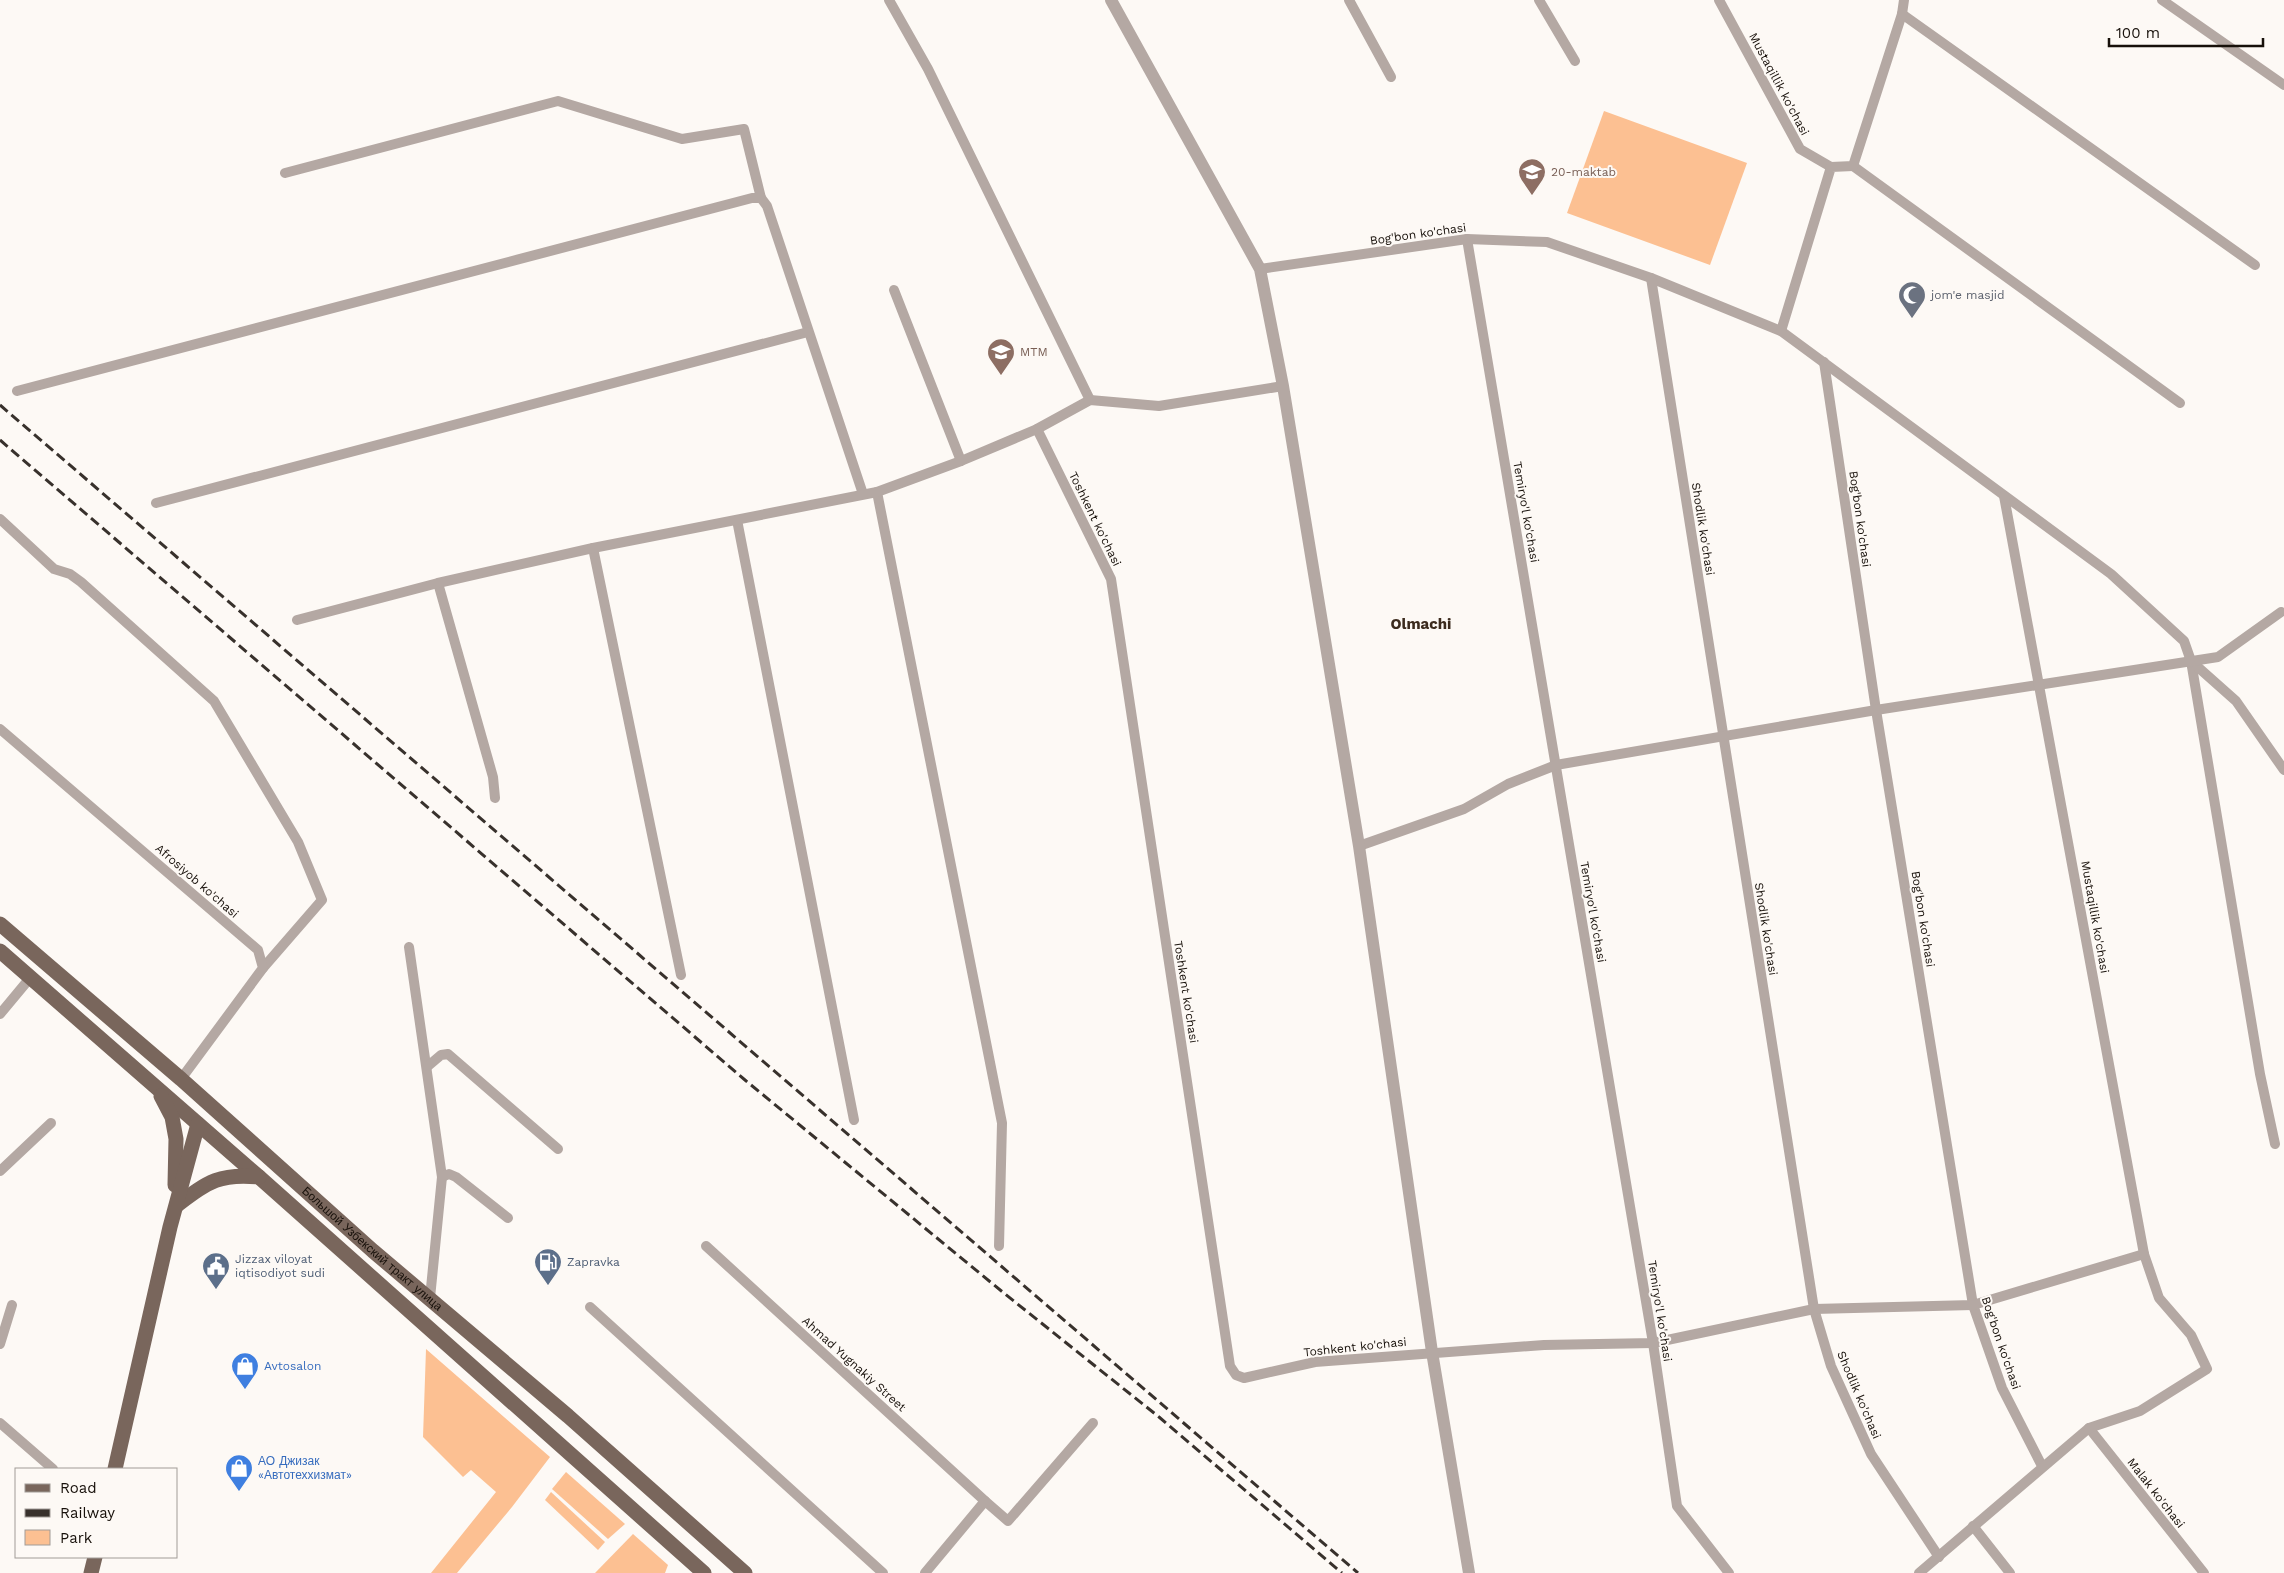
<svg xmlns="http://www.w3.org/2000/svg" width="2284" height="1573" font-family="'Work Sans',sans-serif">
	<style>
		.green { fill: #fcc092 }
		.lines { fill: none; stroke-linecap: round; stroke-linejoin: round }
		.minor { stroke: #b4a8a3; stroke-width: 10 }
		.tertiary { stroke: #b4a8a3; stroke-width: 12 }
		.primary { stroke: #79665c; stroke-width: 15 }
		.rail { stroke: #38312c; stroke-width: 3; stroke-dasharray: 10 5; stroke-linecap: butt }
		.labels { text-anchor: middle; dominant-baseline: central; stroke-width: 4; stroke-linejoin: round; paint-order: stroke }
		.street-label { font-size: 12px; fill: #17100a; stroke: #fdf9f5 }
		.education-label { font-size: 12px; fill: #785e54; stroke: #fdf9f5; text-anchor: start }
		.worship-label { font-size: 12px; fill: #5b616d; stroke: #fdf9f5; text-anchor: start }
		.service-label { font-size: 12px; fill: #4e5e75; stroke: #fdf9f5; text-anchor: start }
		.shop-label { font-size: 12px; fill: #366cbe; stroke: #fdf9f5; text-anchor: start }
		.quarter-label { font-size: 15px; font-weight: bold; fill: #3c2b1e; stroke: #fdf9f5 }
	</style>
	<rect width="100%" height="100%" fill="#fdf9f5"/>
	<g class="green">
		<path d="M 1604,111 L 1747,163 L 1710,265 L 1567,213 Z"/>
		<path d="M 426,1349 L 550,1457 L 512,1507 L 457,1573 L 431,1573 L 496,1492 L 471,1470 L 463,1477 L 423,1437 Z"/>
		<path d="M 566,1472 L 625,1524 L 608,1539 L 552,1489 Z"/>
		<path d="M 551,1492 L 605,1542 L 598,1550 L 545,1500 Z"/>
		<path d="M 633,1534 L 668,1565 L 665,1573 L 595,1573 Z"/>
	</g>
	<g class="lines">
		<g class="minor">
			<path d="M 889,0 L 928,69 L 1090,400"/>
			<path d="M 1349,0 L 1391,77"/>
			<path d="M 1539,0 L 1575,61"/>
			<path d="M 1719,0 L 1800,149 L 1831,167"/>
			<path d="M 2162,0 L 2284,85"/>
			<path d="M 1902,14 L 2255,265"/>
			<path d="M 1853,166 L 2180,403"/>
			<path d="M 285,173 L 558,101 L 682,139 L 744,129 L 761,198"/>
			<path d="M 1467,239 L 1653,1343 L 1677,1506 L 1729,1573"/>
			<path d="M 1260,269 L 1467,239 L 1547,242 L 1651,278 L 1781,331 L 2111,574 L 2184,641 L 2191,661 L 2260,1074 L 2275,1144"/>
			<path d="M 1651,278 L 1814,1309 L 1831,1366 L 1871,1454 L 1939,1557"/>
			<path d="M 894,290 L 961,461"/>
			<path d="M 1781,331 L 1831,167 L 1853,166 L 1902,14 L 1904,0"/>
			<path d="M 1824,362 L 1876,710 L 1973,1305 L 2002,1388 L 2042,1466"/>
			<path d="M 17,391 L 752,198 L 761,198 L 767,206 L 863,494"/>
			<path d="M 1037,429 L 1111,579 L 1230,1366 L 1236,1375 L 1244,1378 L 1315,1362 L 1544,1345 L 1653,1343 L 1814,1309 L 1973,1305 L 2144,1254"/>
			<path d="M 877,492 L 1002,1123 L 999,1246"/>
			<path d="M 156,503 L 808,332"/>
			<path d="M 0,519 L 54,569 L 70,574 L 81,582 L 214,701 L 298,842 L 322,900 L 263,968"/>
			<path d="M 737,520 L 854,1120"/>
			<path d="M 593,548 L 681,975"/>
			<path d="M 438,583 L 493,777 L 495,798"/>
			<path d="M 297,620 L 438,583 L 593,548 L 877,492 L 961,461 L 1037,429 L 1090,400 L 1159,406 L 1283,386"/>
			<path d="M 2191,661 L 2236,701 L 2284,770"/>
			<path d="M 0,729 L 258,950 L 263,968 L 181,1079"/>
			<path d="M 1359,846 L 1464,809 L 1508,784 L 1556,765 L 1876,710 L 2218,657 L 2281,612"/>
			<path d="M 409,947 L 442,1177 L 430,1298"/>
			<path d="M 0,1014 L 30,978"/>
			<path d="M 428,1066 L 441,1055 L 448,1054 L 558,1149"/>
			<path d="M 0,1171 L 51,1123"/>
			<path d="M 442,1177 L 449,1174 L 456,1177 L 508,1218"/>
			<path d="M 706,1246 L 985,1501"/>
			<path d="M 590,1307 L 883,1573"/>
			<path d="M 0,1344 L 12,1305"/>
			<path d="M 0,1423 L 53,1469"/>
			<path d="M 2089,1428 L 2204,1573"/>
			<path d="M 1973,1526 L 2010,1573"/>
			<path d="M 925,1573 L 985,1501 L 1008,1521 L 1093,1423"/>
			<path d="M 1919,1573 L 2089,1428 L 2140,1411 L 2207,1369 L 2191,1335 L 2159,1298 L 2144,1254 L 2004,496"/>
		</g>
		<path class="tertiary" d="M 1111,0 L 1260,269 L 1283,386 L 1359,846 L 1432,1352 L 1469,1573"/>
		<g class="primary">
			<path id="s1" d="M 0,924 L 181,1079 L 373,1251 L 568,1416 L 745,1573"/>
			<path d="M 0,951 L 259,1177 L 704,1573"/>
			<path d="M 161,1096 L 172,1117 L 176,1139 L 175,1185"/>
			<path d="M 177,1205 C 208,1182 219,1173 259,1177"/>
			<path d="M 115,1469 L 170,1227 L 198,1124"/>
			<path d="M 91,1573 L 95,1557"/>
		</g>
		<g class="rail">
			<path d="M 0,405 L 1358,1573"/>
			<path d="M 0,440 L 745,1080 L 1005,1294 L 1159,1417 L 1342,1573"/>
		</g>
	</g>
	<defs>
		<g id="school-pin" transform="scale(1.4375)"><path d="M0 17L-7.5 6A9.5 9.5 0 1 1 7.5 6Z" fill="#8d6e63" stroke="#fdf9f5"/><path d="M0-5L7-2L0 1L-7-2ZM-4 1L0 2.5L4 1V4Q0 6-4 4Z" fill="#fff"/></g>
		<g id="mosque-pin" transform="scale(1.4375)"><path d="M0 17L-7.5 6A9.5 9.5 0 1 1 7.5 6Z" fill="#6b7280" stroke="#fdf9f5"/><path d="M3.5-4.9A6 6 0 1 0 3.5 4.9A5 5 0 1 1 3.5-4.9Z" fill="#fff"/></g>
		<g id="fuel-pin" transform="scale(1.4375)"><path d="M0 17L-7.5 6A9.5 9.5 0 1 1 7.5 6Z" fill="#5c6f8a" stroke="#fdf9f5"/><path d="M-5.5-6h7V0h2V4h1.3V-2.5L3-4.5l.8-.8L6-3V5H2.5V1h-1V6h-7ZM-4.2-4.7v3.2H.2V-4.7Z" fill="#fff"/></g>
		<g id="civic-pin" transform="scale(1.4375)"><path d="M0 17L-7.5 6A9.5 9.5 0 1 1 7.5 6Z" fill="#5c6f8a" stroke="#fdf9f5"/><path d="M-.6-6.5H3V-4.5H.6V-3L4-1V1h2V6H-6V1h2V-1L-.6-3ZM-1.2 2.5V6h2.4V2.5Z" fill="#fff"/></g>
		<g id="shop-pin" transform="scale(1.4375)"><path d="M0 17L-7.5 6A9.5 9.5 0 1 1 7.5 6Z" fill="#3f7fe0" stroke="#fdf9f5"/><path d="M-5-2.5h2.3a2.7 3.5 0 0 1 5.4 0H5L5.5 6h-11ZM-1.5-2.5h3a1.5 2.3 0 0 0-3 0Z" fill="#fff"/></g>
	</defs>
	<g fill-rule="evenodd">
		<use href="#school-pin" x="1532" y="172"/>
		<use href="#mosque-pin" x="1912" y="295"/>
		<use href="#school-pin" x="1001" y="352"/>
		<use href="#fuel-pin" x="548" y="1262"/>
		<use href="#civic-pin" x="216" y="1266"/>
		<use href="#shop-pin" x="245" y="1366"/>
		<use href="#shop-pin" x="239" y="1468"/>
	</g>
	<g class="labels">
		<g class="street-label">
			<text transform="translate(1779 84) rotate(62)">Mustaqillik ko'chasi</text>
			<text transform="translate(1418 234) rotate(-8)">Bog'bon ko'chasi</text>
			<text transform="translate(1526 512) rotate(80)">Temiryo'l ko'chasi</text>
			<text transform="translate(1095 519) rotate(64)">Toshkent ko'chasi</text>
			<text transform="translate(1860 519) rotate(82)">Bog'bon ko'chasi</text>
			<text transform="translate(1703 529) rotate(81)">Shodlik ko'chasi</text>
			<text transform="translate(197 881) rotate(41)">Afrosiyob ko'chasi</text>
			<text transform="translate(1593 912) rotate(80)">Temiryo'l ko'chasi</text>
			<text transform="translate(2095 917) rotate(80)">Mustaqillik ko'chasi</text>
			<text transform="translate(1923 919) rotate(81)">Bog'bon ko'chasi</text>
			<text transform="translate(1766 929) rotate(81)">Shodlik ko'chasi</text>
			<text transform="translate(1186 992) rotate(81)">Toshkent ko'chasi</text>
			<text stroke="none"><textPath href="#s1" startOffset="494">Большой Узбекский тракт улица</textPath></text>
			<text transform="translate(1660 1311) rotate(81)">Temiryo'l ko'chasi</text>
			<text transform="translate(2001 1343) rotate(71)">Bog'bon ko'chasi</text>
			<text transform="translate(1355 1347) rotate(-6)">Toshkent ko'chasi</text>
			<text transform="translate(854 1364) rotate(42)">Ahmad Yugnakiy Street</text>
			<text transform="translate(1859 1395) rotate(67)">Shodlik ko'chasi</text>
			<text transform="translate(2156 1493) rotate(52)">Malak ko'chasi</text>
		</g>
		<g class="education-label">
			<text x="1551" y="172">20-maktab</text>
			<text x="1020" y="352">MTM</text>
		</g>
		<g class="worship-label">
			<text x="1931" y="295">jom'e masjid</text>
		</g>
		<g class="service-label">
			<text x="235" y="1259">Jizzax viloyat<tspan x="235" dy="14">iqtisodiyot sudi</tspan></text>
			<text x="567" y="1262">Zapravka</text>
		</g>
		<g class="shop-label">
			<text x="264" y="1366">Avtosalon</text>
			<text x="258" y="1461">АО Джизак<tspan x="258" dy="14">«Автотеххизмат»</tspan></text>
		</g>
		<g class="quarter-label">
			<text x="1421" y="624">Olmachi</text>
		</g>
	</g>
	<rect x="15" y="1468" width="162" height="90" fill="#fdf9f5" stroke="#a19c97"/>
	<rect x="25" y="1484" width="25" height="8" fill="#79665c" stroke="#a19c97"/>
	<text x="60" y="1493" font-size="15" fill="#17100a">Road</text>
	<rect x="25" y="1509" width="25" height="8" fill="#38312c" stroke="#a19c97"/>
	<text x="60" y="1518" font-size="15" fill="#17100a">Railway</text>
	<rect x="25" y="1530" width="25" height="15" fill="#fcc092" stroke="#a19c97"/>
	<text x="60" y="1543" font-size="15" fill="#17100a">Park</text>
	<path d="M2109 38v8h154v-8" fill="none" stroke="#17100a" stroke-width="2.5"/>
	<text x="2116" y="38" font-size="15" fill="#17100a" stroke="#fdf9f5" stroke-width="4" paint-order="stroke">100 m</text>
</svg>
